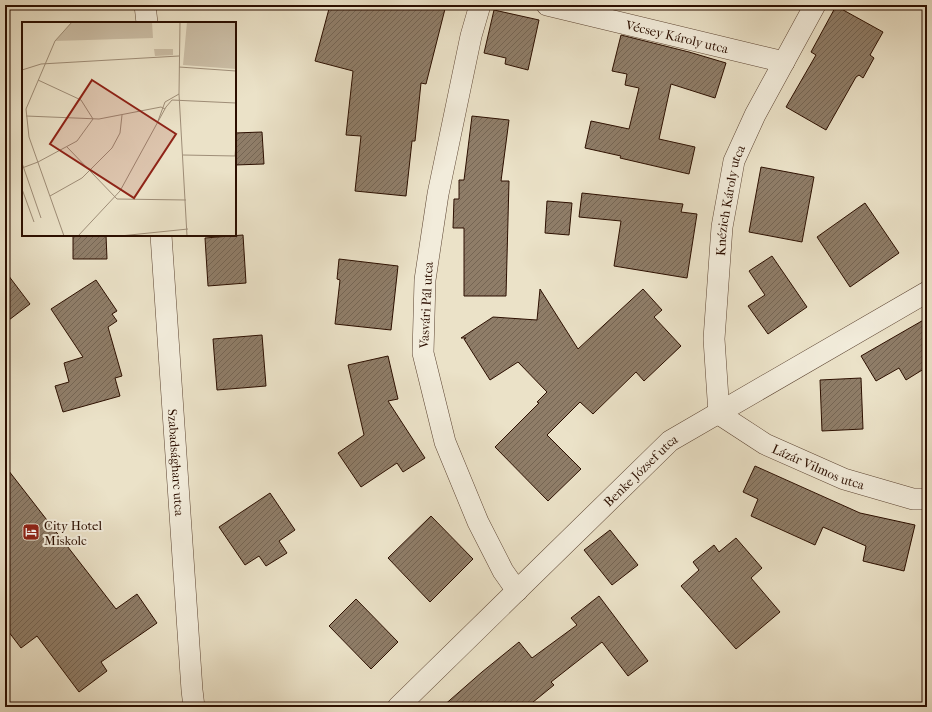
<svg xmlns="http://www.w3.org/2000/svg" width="932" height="712" font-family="'IM FELL French Canon',serif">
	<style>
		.building { fill: url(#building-hatch); stroke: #2c0f00 }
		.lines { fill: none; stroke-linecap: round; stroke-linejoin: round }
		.street-casing { stroke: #5c4432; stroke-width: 22 }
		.street { stroke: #f2ecdb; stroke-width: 21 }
		.labels { text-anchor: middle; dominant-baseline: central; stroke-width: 4; stroke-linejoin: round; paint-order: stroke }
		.street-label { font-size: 13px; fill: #2c0f00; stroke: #f2ecdb }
		.poi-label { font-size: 13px; fill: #2c0f00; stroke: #f2ecdb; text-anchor: start }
		.inset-road { fill: none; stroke: #9f8e78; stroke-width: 1 }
		.view { fill: #8f2418; fill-opacity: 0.15; stroke: #8f2418; stroke-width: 2 }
		.inset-edge { fill: none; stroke: #2c0f00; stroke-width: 2 }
	</style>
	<defs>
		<pattern id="building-hatch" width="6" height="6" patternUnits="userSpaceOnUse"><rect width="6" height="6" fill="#8f7d68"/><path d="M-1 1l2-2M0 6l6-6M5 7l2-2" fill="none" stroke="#756553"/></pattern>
	</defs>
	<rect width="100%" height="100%" fill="#ebe2c8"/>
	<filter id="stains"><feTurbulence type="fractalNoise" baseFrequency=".005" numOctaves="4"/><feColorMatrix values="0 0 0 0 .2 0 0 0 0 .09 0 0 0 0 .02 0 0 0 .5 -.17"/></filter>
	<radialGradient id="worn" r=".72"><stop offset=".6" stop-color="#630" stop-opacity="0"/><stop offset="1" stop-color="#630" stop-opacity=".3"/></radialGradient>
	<g class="building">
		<path d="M 330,5 L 446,5 L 426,84 L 421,83 L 415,141 L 412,141 L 406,196 L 355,191 L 361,136 L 346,135 L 353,71 L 315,61 Z"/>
		<path d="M 836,6 L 883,32 L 870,55 L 874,58 L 863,78 L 859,75 L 856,77 L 826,130 L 786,107 L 816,55 L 811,52 Z"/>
		<path d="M 494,10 L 539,20 L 528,70 L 505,64 L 506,58 L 484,53 Z"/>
		<path d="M 621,35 L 689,52 L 726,63 L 715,98 L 671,84 L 659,139 L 695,147 L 689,174 L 620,158 L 621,156 L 585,148 L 591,121 L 629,129 L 639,88 L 625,85 L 627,74 L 612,71 Z"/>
		<path d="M 472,116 L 509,120 L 501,181 L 509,181 L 506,296 L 464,296 L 464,228 L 453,228 L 454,199 L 459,199 L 459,180 L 464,180 Z"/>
		<path d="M 262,132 L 264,164 L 235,165 L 235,133 Z"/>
		<path d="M 761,167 L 814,177 L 802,242 L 749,232 Z"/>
		<path d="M 582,193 L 683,204 L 681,212 L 697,214 L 687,278 L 614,266 L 621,221 L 579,217 Z"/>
		<path d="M 547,201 L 572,203 L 569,235 L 545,233 Z"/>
		<path d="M 865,203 L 899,253 L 850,287 L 817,237 Z"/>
		<path d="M 73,235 L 106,235 L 107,259 L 73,259 Z"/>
		<path d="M 243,235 L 246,283 L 208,286 L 205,238 Z"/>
		<path d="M 772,256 L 807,307 L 768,334 L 748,306 L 765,295 L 749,271 Z"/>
		<path d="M 339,259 L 398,266 L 391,330 L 335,324 L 340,280 L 337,279 Z"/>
		<path d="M 5,271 L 30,304 L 5,323 Z"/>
		<path d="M 96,280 L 117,311 L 112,314 L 117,321 L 108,327 L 122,376 L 115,378 L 120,396 L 63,412 L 55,386 L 69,382 L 64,363 L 83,357 L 51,309 Z"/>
		<path d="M 540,289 L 578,349 L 643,289 L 662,310 L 654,317 L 681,346 L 644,381 L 636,372 L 593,414 L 580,402 L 547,435 L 581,469 L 548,501 L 495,447 L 539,403 L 537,402 L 547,392 L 518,362 L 490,380 L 464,339 L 466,338 L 461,338 L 493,317 L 537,320 Z"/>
		<path d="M 927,318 L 927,367 L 906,380 L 899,368 L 876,381 L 861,356 Z"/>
		<path d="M 262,335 L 266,386 L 217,390 L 213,339 Z"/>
		<path d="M 388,356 L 398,399 L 388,401 L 425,458 L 403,472 L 397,463 L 361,487 L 338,453 L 364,435 L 348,365 Z"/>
		<path d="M 861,378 L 863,429 L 822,431 L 820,380 Z"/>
		<path d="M 5,466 L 116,609 L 137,594 L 157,623 L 101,662 L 107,671 L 79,692 L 37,636 L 21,648 L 5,627 Z"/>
		<path d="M 755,466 L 860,513 L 915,525 L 904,571 L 863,561 L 866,546 L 823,527 L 815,545 L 751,516 L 758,499 L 743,492 Z"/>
		<path d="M 270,493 L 295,530 L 279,541 L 287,553 L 266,566 L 259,556 L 245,565 L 219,527 Z"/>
		<path d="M 431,516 L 473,559 L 430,602 L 388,558 Z"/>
		<path d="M 610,530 L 638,565 L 612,585 L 584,550 Z"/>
		<path d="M 736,538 L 762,568 L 751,578 L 780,612 L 736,649 L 681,586 L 699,570 L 693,562 L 714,545 L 719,552 Z"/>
		<path d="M 599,596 L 648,661 L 628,676 L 602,642 L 551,682 L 554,685 L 527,707 L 442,707 L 482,672 L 519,642 L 532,658 L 577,625 L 571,618 Z"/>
		<path d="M 356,599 L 398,642 L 371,669 L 329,626 Z"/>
	</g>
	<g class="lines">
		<g class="street-casing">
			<g id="street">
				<path d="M 145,5 L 147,23"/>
				<path d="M 480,5 L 471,36 L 438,194 L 425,280 L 423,353 L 445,442 L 478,522 L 503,571 L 517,591"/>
				<path id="s1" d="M 547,5 L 784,62"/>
				<path id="s2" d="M 161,235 L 192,690 L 194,707"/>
				<path id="s3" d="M 719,414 L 714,339 L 722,227 L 734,161 L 755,115 L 815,5"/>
				<path id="s4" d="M 719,414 L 765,444 L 844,479 L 913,499 L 927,499"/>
				<path id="s5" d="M 398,707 L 670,441 L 927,292"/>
			</g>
		</g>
		<use href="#street" class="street"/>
	</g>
	<defs>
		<g id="hotel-square" transform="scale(0.9)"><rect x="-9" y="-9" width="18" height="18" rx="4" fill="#8f2418" stroke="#f2ecdb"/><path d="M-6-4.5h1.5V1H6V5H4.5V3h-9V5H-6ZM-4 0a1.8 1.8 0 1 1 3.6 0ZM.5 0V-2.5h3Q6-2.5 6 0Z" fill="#fff"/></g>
	</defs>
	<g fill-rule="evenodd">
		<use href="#hotel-square" x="31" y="532"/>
	</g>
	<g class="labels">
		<g class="street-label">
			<text stroke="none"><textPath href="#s1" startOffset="134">Vécsey Károly utca</textPath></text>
			<text stroke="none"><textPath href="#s3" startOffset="215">Knézich Károly utca</textPath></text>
			<text transform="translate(426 305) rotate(-87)">Vasvári Pál utca</text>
			<text stroke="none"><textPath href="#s2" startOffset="228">Szabadságharc utca</textPath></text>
			<text stroke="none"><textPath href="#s4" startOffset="113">Lázár Vilmos utca</textPath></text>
			<text stroke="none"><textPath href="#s5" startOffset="339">Benke József utca</textPath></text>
		</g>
		<g class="poi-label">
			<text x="44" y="525">City Hotel<tspan x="44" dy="15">Miskolc</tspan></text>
		</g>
	</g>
	<g transform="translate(22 22)">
		<rect width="214" height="214" fill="#ebe2c8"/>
		<path d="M 50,0 L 130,0 L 131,16 L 33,19 ZM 165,0 L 214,0 L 214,47 L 161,43 Z" fill="#cbbea6"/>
		<path d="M 132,27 L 151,27 L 151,33 L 133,34 Z" fill="#cbbea6"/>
		<path class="inset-road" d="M 158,0 L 157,72 L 165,214M 157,45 L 214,49M 0,48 L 19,42 L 157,34M 16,58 L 59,78 L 71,97M 4,94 L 77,97 L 139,85 L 143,87M 136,99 L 143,80 L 157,72M 45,125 L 95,177 L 164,178M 161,133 L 214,134M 213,134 L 214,122M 0,141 L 19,196M 0,146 L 16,140 L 55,119 L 71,97M 0,167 L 12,200M 28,174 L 60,156 L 90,126 L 98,111 L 100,93M 42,214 L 7,115 L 4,87 L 33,19 L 50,0M 56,214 L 98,169 L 144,85 L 150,78 L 214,81M 98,214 L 166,207"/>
		<path class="view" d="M 70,58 L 154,112 L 112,176 L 28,122 Z"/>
		<rect width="214" height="214" class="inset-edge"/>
	</g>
	<rect width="932" height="712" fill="none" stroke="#ebe2c8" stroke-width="20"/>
	<rect x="6" y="6" width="920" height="700" fill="none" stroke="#2c0f00" stroke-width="2"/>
	<rect x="10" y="10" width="912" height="692" fill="none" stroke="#2c0f00"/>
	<rect width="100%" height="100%" filter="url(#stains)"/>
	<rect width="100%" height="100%" fill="url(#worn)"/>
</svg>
